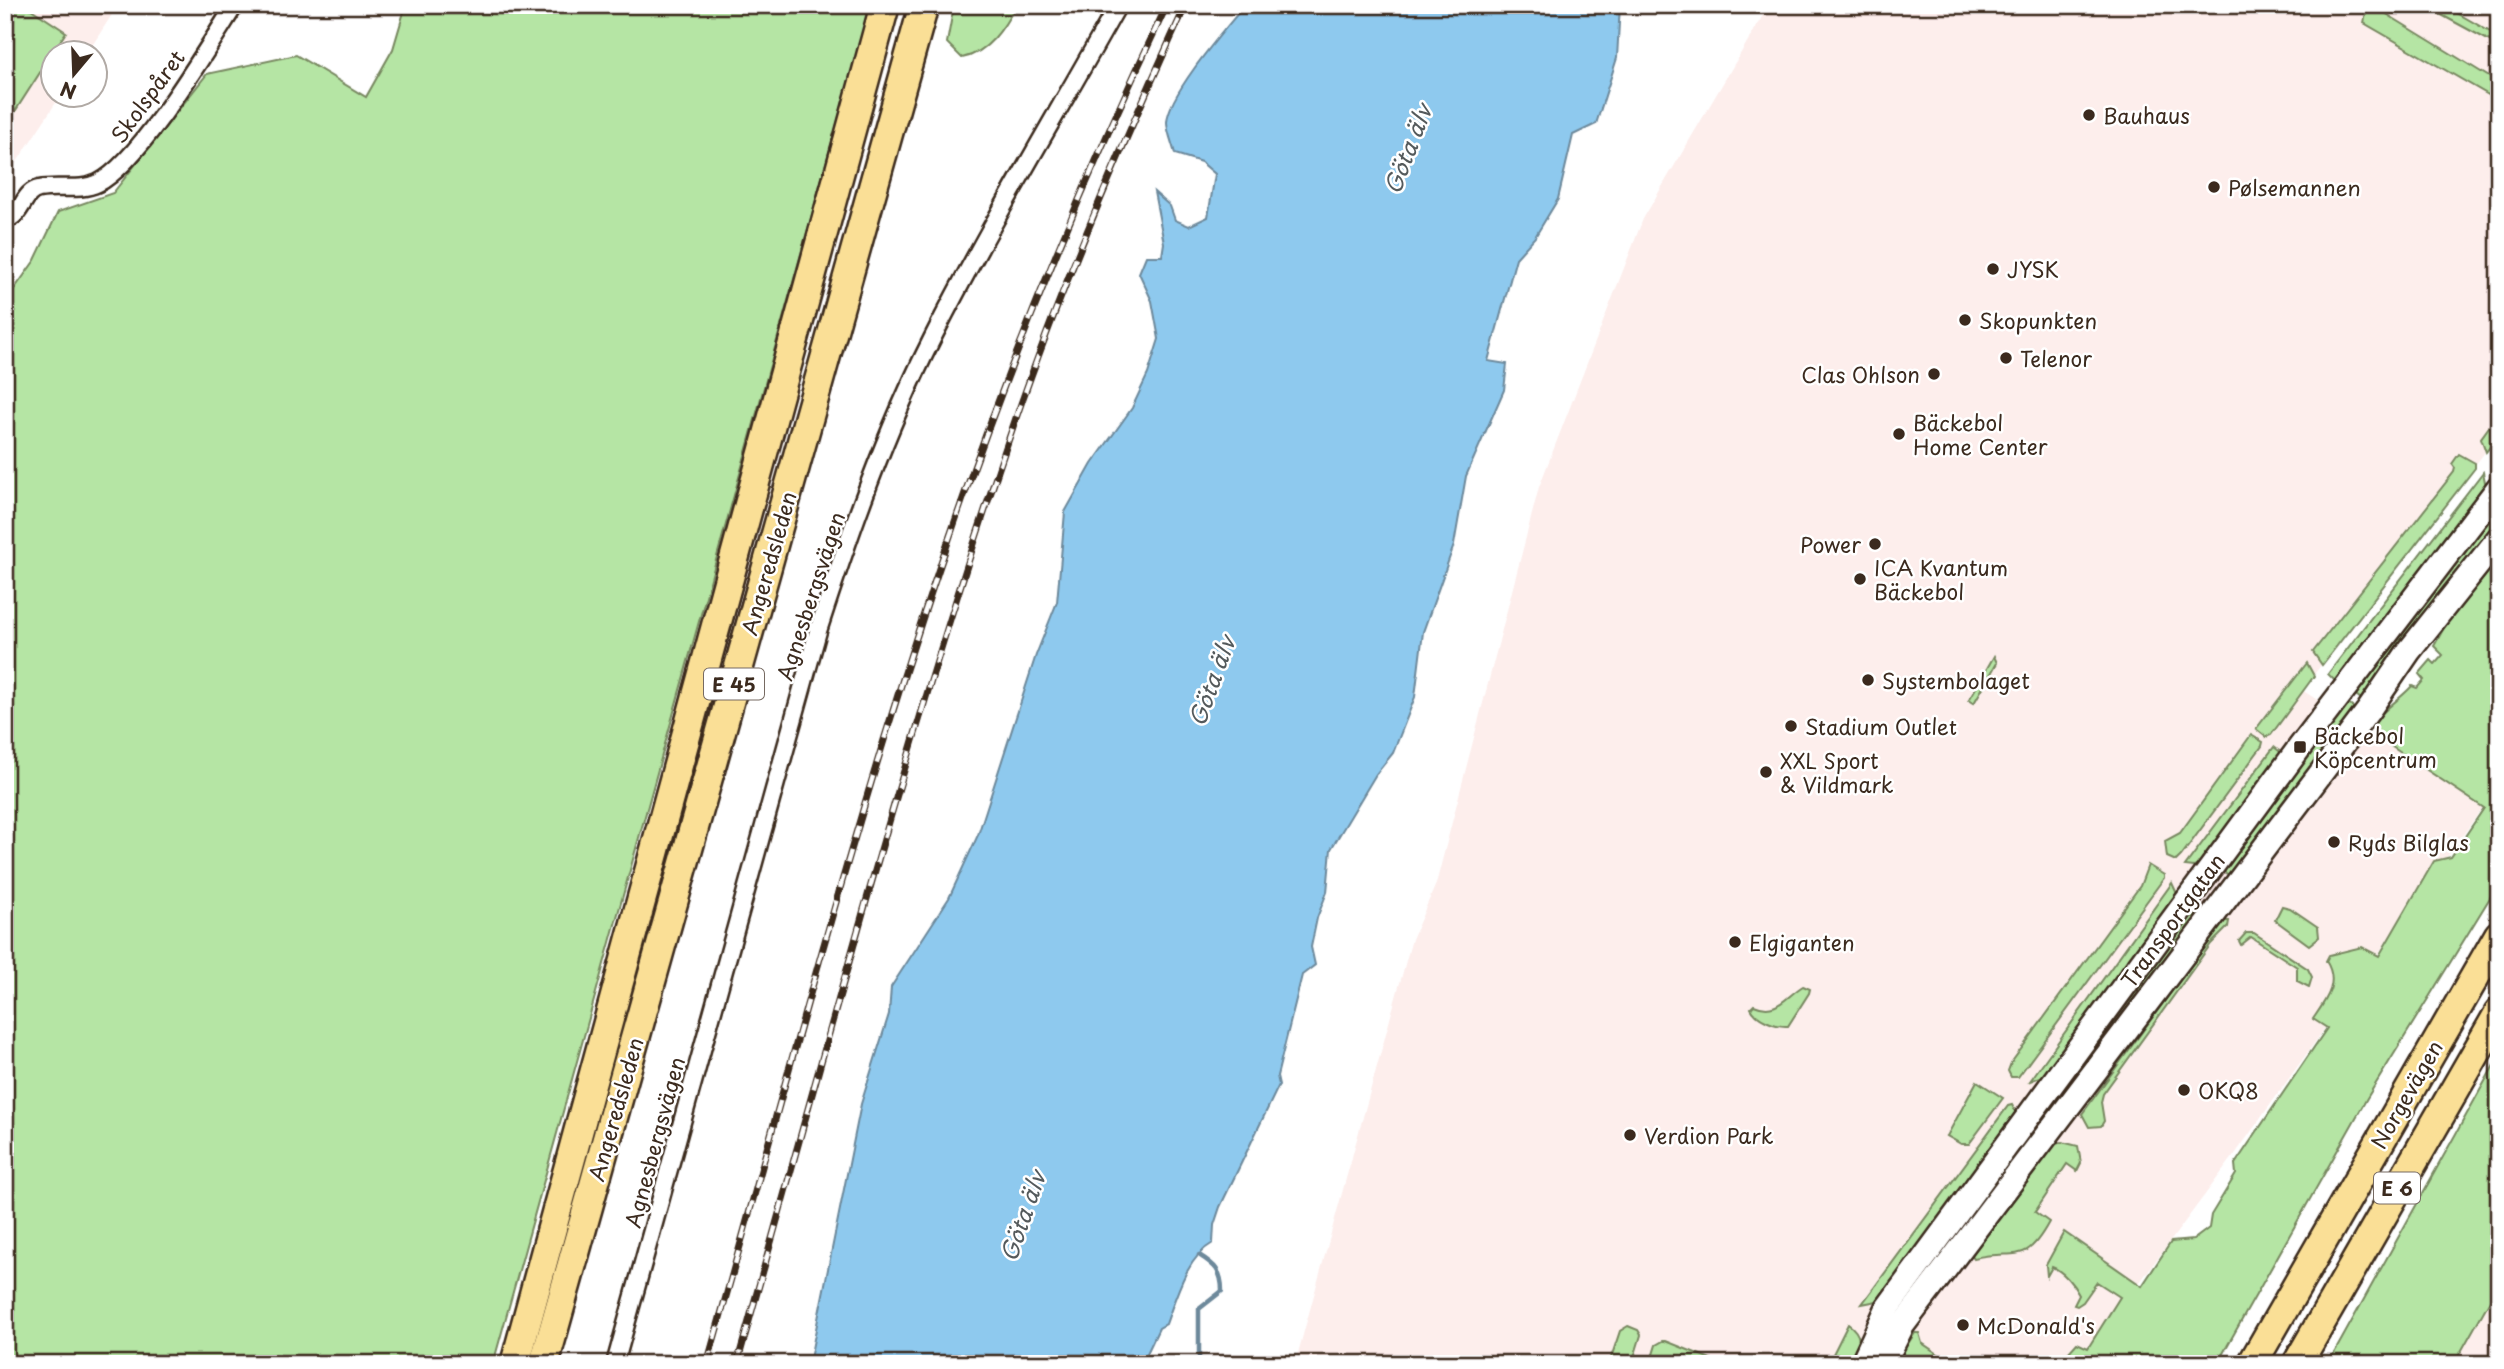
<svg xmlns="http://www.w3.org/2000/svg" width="2504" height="1369" font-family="'Playpen Sans',sans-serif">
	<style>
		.built { fill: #fdeeec }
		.green { fill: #b5e5a4; stroke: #788861; stroke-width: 2 }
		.water { fill: #8ec9ee; stroke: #6d899b; stroke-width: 2 }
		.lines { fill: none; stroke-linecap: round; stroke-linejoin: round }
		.stream { stroke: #6d899b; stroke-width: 4.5 }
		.street-casing { stroke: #3b2a1e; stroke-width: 21 }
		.secondary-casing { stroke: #3b2a1e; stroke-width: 28 }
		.highway-casing { stroke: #3b2a1e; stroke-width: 33 }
		.street { stroke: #fff; stroke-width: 16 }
		.secondary { stroke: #fff; stroke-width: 23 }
		.highway { stroke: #fadf96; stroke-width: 28 }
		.rail-casing { stroke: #3b2a1e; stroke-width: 7 }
		.rail { stroke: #fff; stroke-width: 4.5; stroke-dasharray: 13; stroke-linecap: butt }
		.poi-dot { fill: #3b2a1e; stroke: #fff; stroke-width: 2.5 }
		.labels { text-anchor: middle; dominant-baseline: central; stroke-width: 5; stroke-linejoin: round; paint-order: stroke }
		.shield { fill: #fff; stroke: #766a62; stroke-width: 2 }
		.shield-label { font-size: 19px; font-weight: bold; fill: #3b2a1e }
		.street-label { font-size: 21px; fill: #3b2a1e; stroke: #fff }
		.poi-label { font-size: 21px; fill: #3b2a1e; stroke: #fff; text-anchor: start }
		.water-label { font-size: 23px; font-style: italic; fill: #545a5c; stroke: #fff }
	</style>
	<rect width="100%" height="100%" fill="#fff"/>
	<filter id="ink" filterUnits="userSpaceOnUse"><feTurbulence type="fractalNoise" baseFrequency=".0143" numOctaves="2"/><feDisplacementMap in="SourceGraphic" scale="14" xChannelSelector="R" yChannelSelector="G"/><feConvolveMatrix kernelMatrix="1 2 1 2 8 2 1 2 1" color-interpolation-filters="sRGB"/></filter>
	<g filter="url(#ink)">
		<g class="built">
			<path d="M 5,5 L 100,5 L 113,13 L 88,52 L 52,52 L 52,94 L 61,95 L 5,180 Z"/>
			<path d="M 1769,5 L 2499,5 L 2499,434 L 2302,690 L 2483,807 L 2233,1157 L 2079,1364 L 1899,1364 L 1844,1341 L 1839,1364 L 1295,1364 L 1412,939 L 1436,884 L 1539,487 L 1643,219 Z"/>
			<path d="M 2499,1288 L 2499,1364 L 2452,1364 Z"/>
		</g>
		<g class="green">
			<path d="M 5,5 L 25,5 L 66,32 L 5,127 Z"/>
			<path d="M 406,5 L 870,5 L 493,1364 L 5,1364 L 5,302 L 35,260 L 58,212 L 113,193 L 207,74 L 296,55 L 366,97 L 393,49 Z"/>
			<path d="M 954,5 L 1016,5 C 1004,28 988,53 962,58 L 947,43 Z"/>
			<path d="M 2423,5 L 2443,5 L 2499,37 L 2499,46 Z"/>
			<path d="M 2380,10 L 2499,83 L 2499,101 L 2364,23 L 2366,13 Z"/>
			<path d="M 2499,413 L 2499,436 L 2486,452 L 2481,438 Z"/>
			<path d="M 2459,454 L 2475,463 L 2475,468 L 2322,665 L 2313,652 L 2454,472 L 2455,468 L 2452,464 Z"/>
			<path d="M 2483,472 L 2486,487 L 2336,682 L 2328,674 Z"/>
			<path d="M 2496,507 L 2499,519 L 2381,672 L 2366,703 L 2356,695 L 2373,668 Z"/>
			<path d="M 2499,551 L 2499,883 L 2367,1098 L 2217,1364 L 2074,1364 L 2067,1354 L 2077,1343 L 2088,1348 L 2120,1297 L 2097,1282 L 2083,1302 L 2077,1306 L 2074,1305 L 2079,1295 C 2074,1285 2063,1271 2052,1267 L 2047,1276 L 2046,1265 L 2064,1232 L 2142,1286 L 2171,1242 L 2193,1240 L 2209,1228 L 2211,1215 L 2236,1174 L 2235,1164 L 2327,1028 L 2313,1019 C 2326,1000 2340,983 2326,961 L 2329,955 L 2362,947 L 2379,956 L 2434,861 L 2451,857 L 2484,808 L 2374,735 L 2373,723 C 2385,708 2399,700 2412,686 L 2417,688 L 2424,680 L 2419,674 L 2431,660 L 2435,664 L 2443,655 L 2434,646 L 2450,617 Z"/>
			<path d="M 1994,656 L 1997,663 L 1974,703 L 1969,700 Z"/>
			<path d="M 2307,663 L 2314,676 L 2271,735 L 2266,737 L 2256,729 Z"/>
			<path d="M 2348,704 L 2360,712 L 2335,734 L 2232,872 L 2229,875 L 2221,870 L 2306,754 Z"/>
			<path d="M 2251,735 L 2263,742 L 2262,746 L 2181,856 L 2176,861 L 2167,857 L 2165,841 L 2180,833 Z"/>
			<path d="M 2274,747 L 2283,754 L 2204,863 L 2194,867 L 2185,866 Z"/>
			<path d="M 2148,865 L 2164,875 L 2164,878 L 2018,1077 L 2011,1077 L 2008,1071 L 2011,1063 L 2140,886 Z"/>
			<path d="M 2172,883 L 2178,896 L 2048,1074 L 2030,1081 Z"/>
			<path d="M 2282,906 L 2290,908 L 2318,927 L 2319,937 L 2309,945 L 2275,920 Z"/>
			<path d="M 2190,912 L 2198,918 L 2066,1095 L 2059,1090 Z"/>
			<path d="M 2223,921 L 2229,921 L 2228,927 L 2211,944 L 2103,1094 L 2101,1102 L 2104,1121 L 2101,1126 L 2089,1127 L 2082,1114 Z"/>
			<path d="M 2246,933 L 2254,933 L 2308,969 L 2312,977 L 2309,987 L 2297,981 L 2297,967 L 2251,937 L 2241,945 L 2239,941 Z"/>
			<path d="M 1803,986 L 1810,989 L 1809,993 L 1788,1026 C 1776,1027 1756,1019 1751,1008 L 1754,1005 C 1777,1015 1785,997 1803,986 Z"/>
			<path d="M 2499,1056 L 2499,1284 L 2454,1364 L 2328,1364 Z"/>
			<path d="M 1977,1081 L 2003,1098 L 1969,1144 L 1961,1144 L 1947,1136 Z"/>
			<path d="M 2012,1105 L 2017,1115 L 1882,1300 L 1862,1304 L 2008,1106 Z"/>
			<path d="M 2062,1142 L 2078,1146 L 2081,1163 L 2077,1171 L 2067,1164 L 2035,1212 L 2049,1222 C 2024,1268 2016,1248 1974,1258 L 1972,1255 L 2053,1145 Z"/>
			<path d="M 1848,1324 C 1865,1336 1859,1347 1853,1364 L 1828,1364 Z"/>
			<path d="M 1628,1326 L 1638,1330 L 1641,1335 L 1632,1364 L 1609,1364 L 1620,1331 Z"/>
			<path d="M 1915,1333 L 1919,1333 L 1922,1343 L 1953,1364 L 1909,1364 L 1910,1360 L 1901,1354 Z"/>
			<path d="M 1663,1341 L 1666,1341 L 1723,1364 L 1670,1364 L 1659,1360 L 1658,1364 L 1650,1364 L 1656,1345 Z"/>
		</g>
		<path class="water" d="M 1245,5 L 1620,5 L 1617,58 L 1596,124 L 1573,135 L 1558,199 L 1535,237 L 1516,258 L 1488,361 L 1507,364 L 1504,390 L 1466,476 L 1454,545 L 1423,632 L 1415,697 L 1393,753 L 1376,774 L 1331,849 L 1327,892 L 1317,918 L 1311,947 L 1315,965 L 1302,975 L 1277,1076 L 1279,1085 L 1220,1207 L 1214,1225 L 1213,1243 C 1186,1258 1176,1297 1166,1324 L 1159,1328 L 1142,1364 L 809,1364 L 861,1104 L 889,1014 L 891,987 L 949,898 L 978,835 L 1036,655 L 1057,602 L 1065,512 L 1092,464 L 1132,408 L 1148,374 L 1159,339 L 1152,301 L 1139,273 L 1146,256 L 1162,256 L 1164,243 L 1154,192 L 1170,206 L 1175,220 L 1189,226 L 1208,217 L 1215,174 L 1201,162 L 1175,154 C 1173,145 1167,132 1167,122 C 1168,94 1226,28 1245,5 Z"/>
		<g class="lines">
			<path class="stream" d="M 1199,1364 L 1199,1309 L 1222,1291 C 1222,1271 1215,1265 1199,1255"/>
			<g class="street-casing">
				<g id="street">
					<path d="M 5,220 C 23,216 22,192 39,189 C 59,185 79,192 98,183 C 139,163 208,47 235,5"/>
					<path d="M 615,1364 L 818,631 C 850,532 885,432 932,339 C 989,226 1056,116 1118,5"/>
				</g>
			</g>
			<g class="secondary-casing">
				<g id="secondary">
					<path d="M 1862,1364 L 1888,1307 L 2300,747 L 2499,487"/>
					<path d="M 1883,1364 L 1902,1326 L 2368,711 L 2409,651 L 2499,538"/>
				</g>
			</g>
			<g class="highway-casing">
				<g id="highway">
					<path d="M 515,1364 L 885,5"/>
					<path d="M 544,1364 L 924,5"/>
					<path d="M 2252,1364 L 2499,935"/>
					<path d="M 2297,1364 L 2499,1013"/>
				</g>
			</g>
			<use href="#street" class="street"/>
			<use href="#secondary" class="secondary"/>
			<use href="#highway" class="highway"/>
			<g class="rail-casing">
				<g id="rail">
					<path d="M 707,1364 C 785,1089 856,810 949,539 C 1011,357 1084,179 1167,5"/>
					<path d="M 737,1364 C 826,1048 909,728 1016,418 C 1065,277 1124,140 1186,5"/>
				</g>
			</g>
			<use href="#rail" class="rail"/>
		</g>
	</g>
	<g class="poi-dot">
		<circle cx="2089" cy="115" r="7"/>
		<circle cx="2214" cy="187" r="7"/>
		<circle cx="1993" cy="269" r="7"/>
		<circle cx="1965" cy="320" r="7"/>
		<circle cx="2006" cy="358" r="7"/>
		<circle cx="1934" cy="374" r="7"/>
		<circle cx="1899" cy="434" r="7"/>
		<circle cx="1875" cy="544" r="7"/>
		<circle cx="1860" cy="579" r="7"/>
		<circle cx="1868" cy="680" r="7"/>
		<circle cx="1791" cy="726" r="7"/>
		<rect x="2293" y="740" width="14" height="14" rx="3.5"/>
		<circle cx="1766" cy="772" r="7"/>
		<circle cx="2334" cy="842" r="7"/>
		<circle cx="1735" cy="942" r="7"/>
		<circle cx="2184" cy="1090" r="7"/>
		<circle cx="1630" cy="1135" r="7"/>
		<circle cx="1963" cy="1325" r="7"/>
	</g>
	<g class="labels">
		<g class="shield">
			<rect x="704" y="668.5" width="60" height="31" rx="5"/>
			<rect x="2374" y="1172.5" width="46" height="31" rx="5"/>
		</g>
		<g class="shield-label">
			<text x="734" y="684">E 45</text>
			<text x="2397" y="1188">E 6</text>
		</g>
		<g class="street-label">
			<text transform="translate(147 96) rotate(-54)">Skolspåret</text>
			<text transform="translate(768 563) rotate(-74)">Angeredsleden</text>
			<text transform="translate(810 596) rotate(-72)">Agnesbergsvägen</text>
			<text transform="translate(2172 920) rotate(-54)">Transportgatan</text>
			<text transform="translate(2406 1094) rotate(-60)">Norgevägen</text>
			<text transform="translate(615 1109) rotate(-74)">Angeredsleden</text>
			<text transform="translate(654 1142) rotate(-75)">Agnesbergsvägen</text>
		</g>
		<g class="poi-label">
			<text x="2103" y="115">Bauhaus</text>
			<text x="2228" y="187">Pølsemannen</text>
			<text x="2007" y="269">JYSK</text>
			<text x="1979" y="320">Skopunkten</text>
			<text x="2020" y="358">Telenor</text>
			<text x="1920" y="374" text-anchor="end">Clas Ohlson</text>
			<text x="1913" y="422">Bäckebol<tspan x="1913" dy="24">Home Center</tspan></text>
			<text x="1861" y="544" text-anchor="end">Power</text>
			<text x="1874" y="567">ICA Kvantum<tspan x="1874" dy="24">Bäckebol</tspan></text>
			<text x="1882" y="680">Systembolaget</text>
			<text x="1805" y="726">Stadium Outlet</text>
			<text x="2314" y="735">Bäckebol<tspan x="2314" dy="24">Köpcentrum</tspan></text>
			<text x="1780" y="760">XXL Sport<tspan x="1780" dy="24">&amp; Vildmark</tspan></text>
			<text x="2348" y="842">Ryds Bilglas</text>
			<text x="1749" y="942">Elgiganten</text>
			<text x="2198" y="1090">OKQ8</text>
			<text x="1644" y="1135">Verdion Park</text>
			<text x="1977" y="1325">McDonald's</text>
		</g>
		<g class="water-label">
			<text transform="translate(1407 149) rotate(-69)">Göta älv</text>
			<text transform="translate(1211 681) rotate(-70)">Göta älv</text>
			<text transform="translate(1022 1216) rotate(-71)">Göta älv</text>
		</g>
	</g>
	<rect width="2504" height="1369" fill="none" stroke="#fff" stroke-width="28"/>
	<rect x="14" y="14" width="2476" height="1341" fill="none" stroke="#3b2a1e" stroke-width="2.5" filter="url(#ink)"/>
	<g transform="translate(74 74) rotate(199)"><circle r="33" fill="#ffffff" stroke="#b1aaa5" stroke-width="2"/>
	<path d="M0-5L12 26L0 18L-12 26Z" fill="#3b2a1e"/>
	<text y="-10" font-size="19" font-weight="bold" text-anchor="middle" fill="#3b2a1e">N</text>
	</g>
</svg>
